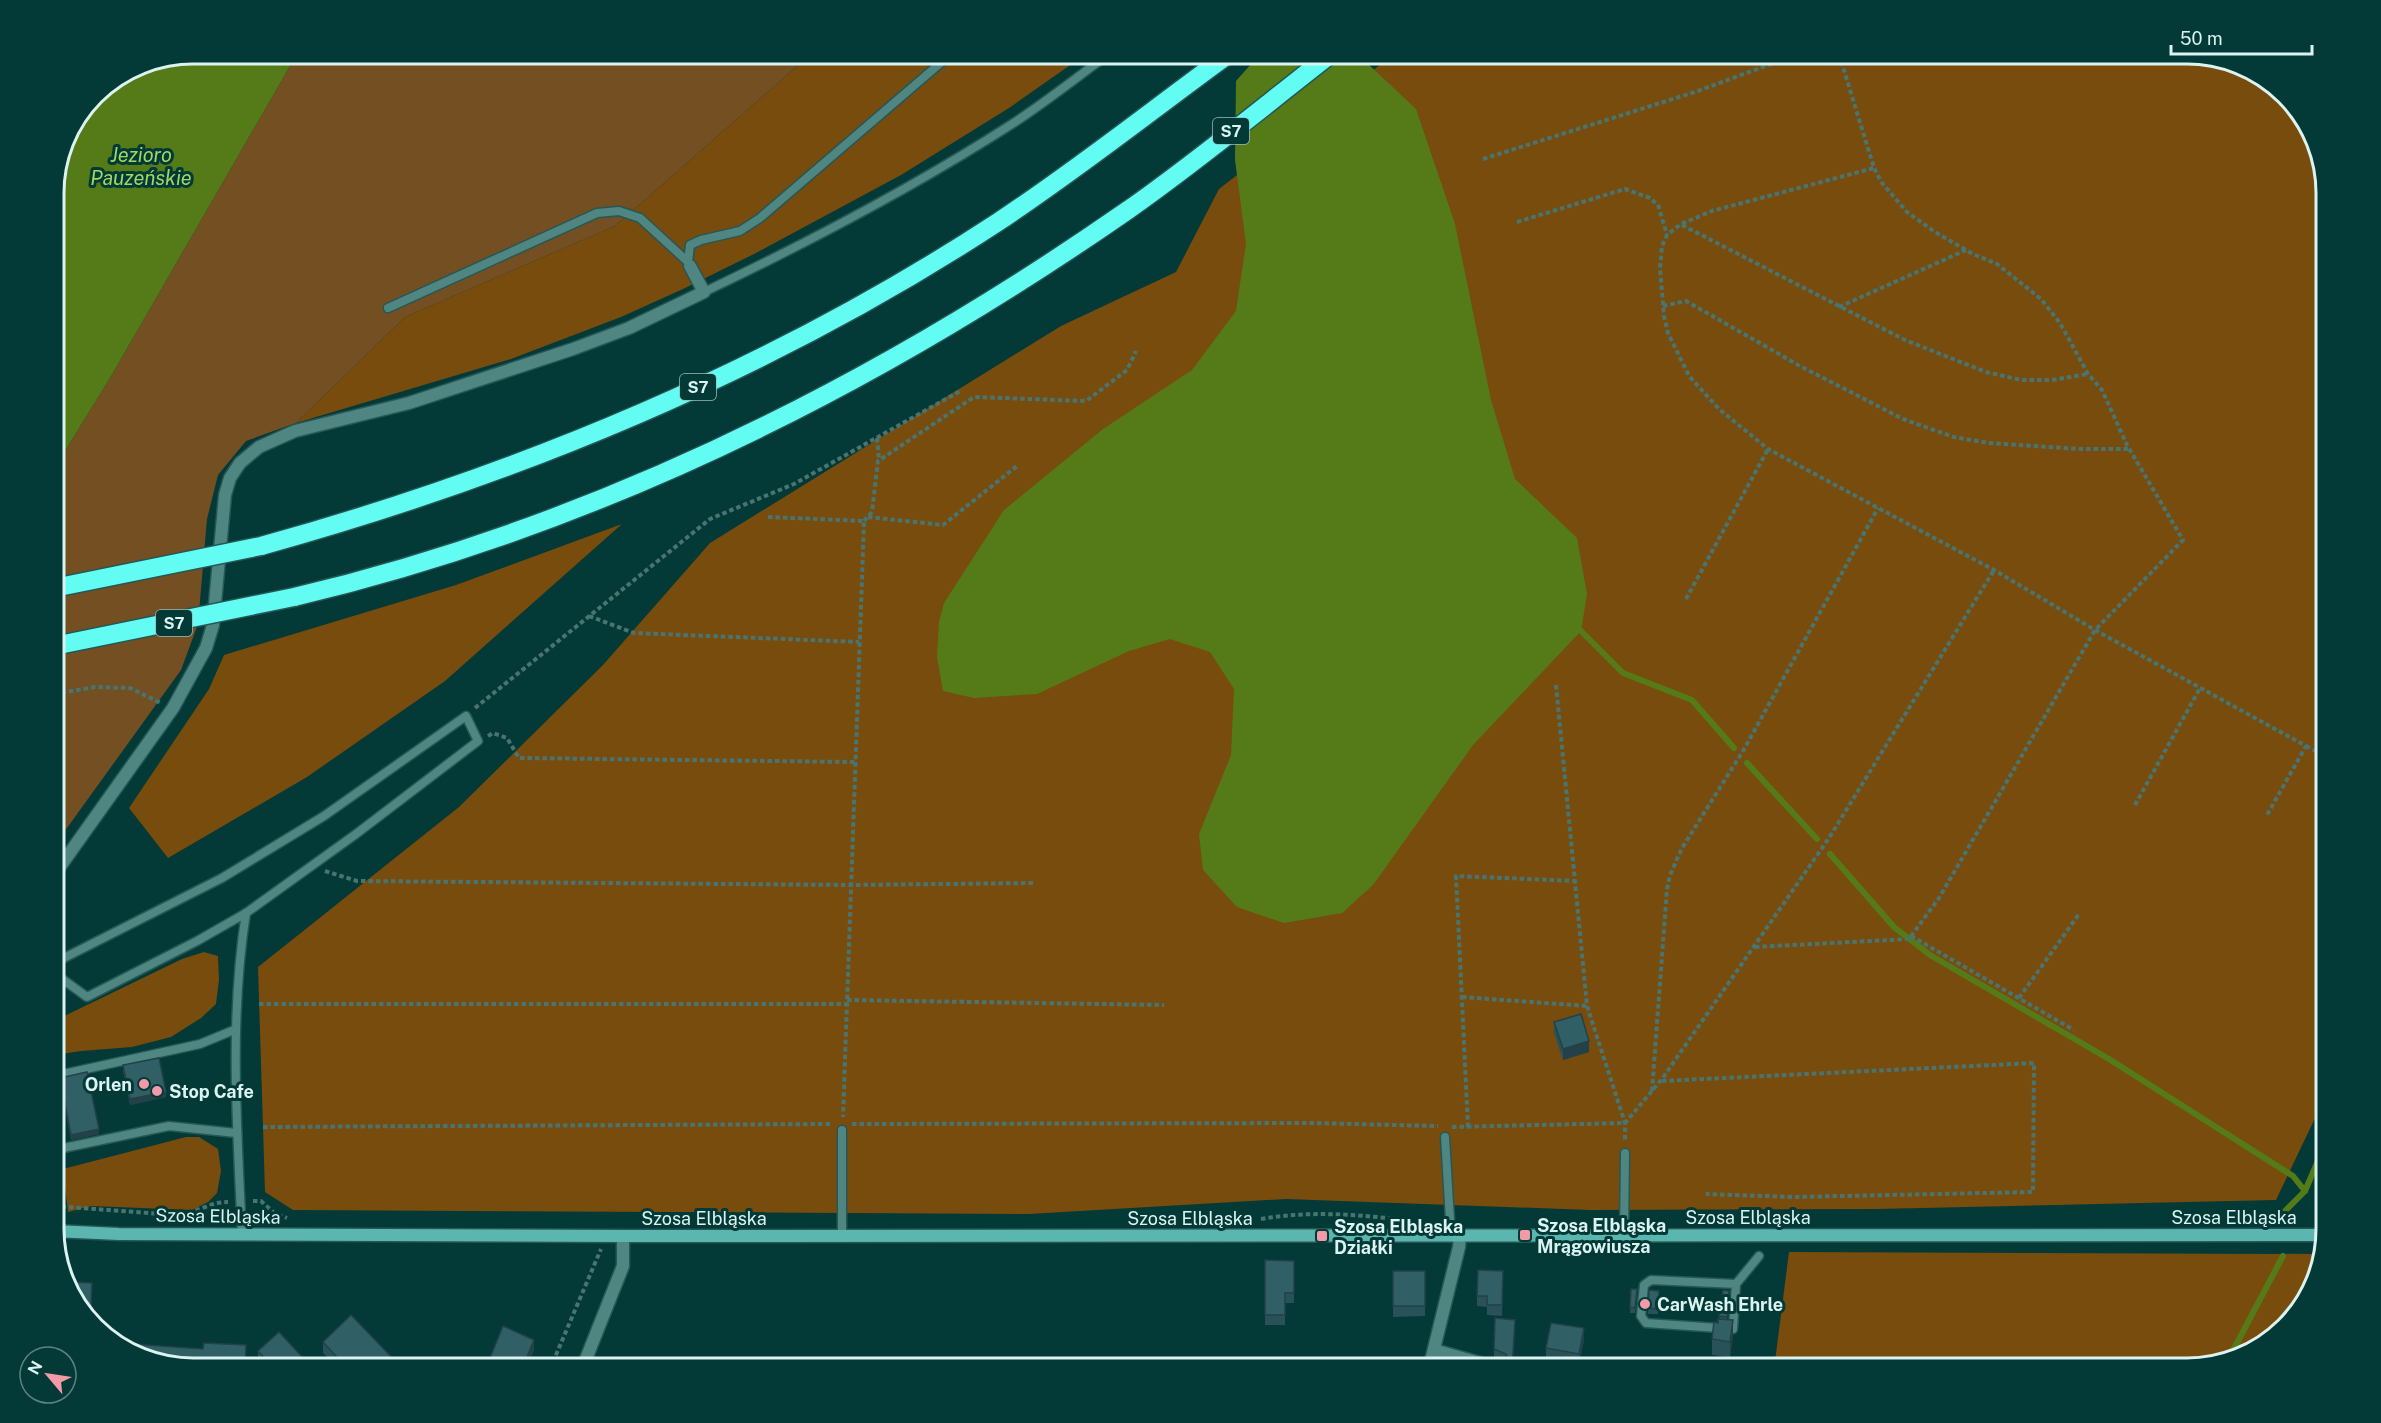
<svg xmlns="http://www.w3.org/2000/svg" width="2381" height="1423" font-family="'Public Sans',sans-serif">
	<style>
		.green { fill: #784c0d }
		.forest { fill: #744f21 }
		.water { fill: #557b18 }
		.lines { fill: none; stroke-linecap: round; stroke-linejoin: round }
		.stream { stroke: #557b18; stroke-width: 6 }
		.lane-casing { stroke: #265754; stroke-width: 11 }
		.street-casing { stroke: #265754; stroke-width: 15 }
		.secondary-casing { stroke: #265754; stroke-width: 15 }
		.highway-casing { stroke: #265754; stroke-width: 21 }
		.path { stroke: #487572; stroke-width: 4; stroke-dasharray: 4.5 3; stroke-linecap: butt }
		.lane { stroke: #4f8681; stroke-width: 8 }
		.street { stroke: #4f8681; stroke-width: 12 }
		.secondary { stroke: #5ab6af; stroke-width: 12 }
		.highway { stroke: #62fcf2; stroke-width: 18 }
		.highway-bridge-casing { stroke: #265754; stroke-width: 21; stroke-linecap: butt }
		.highway-bridge { stroke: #62fcf2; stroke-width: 18 }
		.wall { fill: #295258 }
		.shaded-wall { fill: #224247 }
		.building { fill: #305f66; stroke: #224247; stroke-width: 1.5 }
		.poi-dot { fill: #f39aa9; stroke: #033936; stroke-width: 2 }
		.labels { text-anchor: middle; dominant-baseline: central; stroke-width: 6; stroke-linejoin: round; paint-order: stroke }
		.shield { fill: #033936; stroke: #9abcb9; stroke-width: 1.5 }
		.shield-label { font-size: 16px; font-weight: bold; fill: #dbf4f1 }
		.poi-label { font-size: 18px; font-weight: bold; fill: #dbf4f1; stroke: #033936; text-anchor: start }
		.street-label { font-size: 18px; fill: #dbf4f1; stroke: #033936 }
		.water-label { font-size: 20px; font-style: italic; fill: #a3d75f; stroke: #033936 }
		.rim { fill: none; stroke: #dbf4f1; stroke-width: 3 }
	</style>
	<rect width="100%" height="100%" fill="#033936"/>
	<g class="green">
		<path d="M 811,54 L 1086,54 L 1009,108 L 901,175 L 754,254 L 683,289 L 621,317 L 511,359 L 296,423 L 405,317 L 615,226 Z"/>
		<path d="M 1394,54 L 2187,54 L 2257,73 L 2308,124 L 2327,185 L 2327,1093 L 2276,1200 L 1877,1209 L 1590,1210 L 1286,1199 L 1029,1214 L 293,1210 L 265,1192 L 258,967 L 459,807 L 603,665 L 710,543 L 1061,326 L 1176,272 L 1219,189 Z"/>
		<path d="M 622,524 L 445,681 L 307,777 L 168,858 L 129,808 L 209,689 L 224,655 L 456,585 Z"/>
		<path d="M 204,952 L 218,956 L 219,980 L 216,1004 L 201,1018 L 171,1037 L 132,1047 L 81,1051 L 54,1055 L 54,1021 L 182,959 Z"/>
		<path d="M 186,1137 L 199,1137 L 218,1149 L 221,1171 L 217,1193 L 208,1202 L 192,1210 L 91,1206 L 68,1212 L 63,1169 Z"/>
		<path d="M 1789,1252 L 2320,1254 L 2308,1299 L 2257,1350 L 2187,1369 L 1774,1369 Z"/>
	</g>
	<path class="forest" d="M 297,54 L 811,54 L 615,226 L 405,317 L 296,423 L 246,441 L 218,475 L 207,519 L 198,624 L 181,670 L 54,846 L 54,469 L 110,378 Z"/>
	<g class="water">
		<path d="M 194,54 L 297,54 L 110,378 L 54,469 L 54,185 L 68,132 L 95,95 L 141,65 Z"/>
		<path d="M 1260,54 L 1354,54 L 1366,62 L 1416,109 L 1455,224 L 1491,400 L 1515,479 L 1577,538 L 1587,594 L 1581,631 L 1473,745 L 1373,885 L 1342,913 L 1284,923 L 1237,907 L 1203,870 L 1199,834 L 1231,755 L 1234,689 L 1210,652 L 1170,639 L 1129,651 L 1037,694 L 974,698 L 943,691 L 937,657 L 939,622 L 944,603 L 1004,510 L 1103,429 L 1192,370 L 1236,311 L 1246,244 L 1235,160 L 1236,81 Z"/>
	</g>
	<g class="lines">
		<g class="stream">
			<path d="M 1581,631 L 1623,673 L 1692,700 L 1734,748"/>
			<path d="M 1747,763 L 1817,839"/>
			<path d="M 1830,854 L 1894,927 L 1930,955 L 2109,1059 L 2293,1176 L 2305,1191"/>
			<path d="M 2283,1213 L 2305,1191 L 2327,1140"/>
			<path d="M 2229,1358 L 2283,1256"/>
		</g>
		<g class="lane-casing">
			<g id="lane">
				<path d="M 690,266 L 688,262 L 690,245 L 701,240 L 740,231 L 760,218 L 951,54"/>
				<path d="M 704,292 C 809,242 914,187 1012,124 C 1046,102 1077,77 1109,54"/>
				<path d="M 388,308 L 597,213 L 619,211 L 640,218 L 688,262"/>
				<path d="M 54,963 L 222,878 L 324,816 L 466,716 L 478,741 L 356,834 L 246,913 L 197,941 L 87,997 L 54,973"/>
				<path d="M 54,1076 L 200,1044 L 234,1030"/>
				<path d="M 1445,1137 L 1451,1236"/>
				<path d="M 54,1150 L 169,1126 L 236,1133"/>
				<path d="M 242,1235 C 237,1127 229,1020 246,913"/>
				<path d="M 1624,1235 L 1625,1153"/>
				<path d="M 842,1236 L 842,1130"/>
				<path d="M 1736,1284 L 1733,1329 L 1646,1323 L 1641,1316 L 1644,1285 L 1651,1280 L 1736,1284 L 1759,1256"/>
			</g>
		</g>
		<g class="street-casing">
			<g id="street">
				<path d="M 54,875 L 173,708 L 206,648 L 213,625 L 225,495 L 230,478 L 240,463 L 259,447 L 295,431 L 409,403 L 573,349 L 629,328 L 704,292 L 690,266"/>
				<path d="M 1434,1350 L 1501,1369"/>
				<path d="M 582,1369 L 623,1266 L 623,1236"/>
				<path d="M 1429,1369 L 1459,1247 L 1460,1236"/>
			</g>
		</g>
		<g class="secondary-casing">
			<path id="secondary" d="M 54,1231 L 119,1234 L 623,1236 L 2326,1235"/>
		</g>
		<g class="highway-casing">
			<g id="highway">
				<path d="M 261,546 C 521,474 772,370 998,222 C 1077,170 1152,110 1229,54"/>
				<path d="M 294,597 C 595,526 875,386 1128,210 C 1198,161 1264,106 1331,54"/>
			</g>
		</g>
		<g class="path">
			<path d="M 1839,54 L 1874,168 L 1712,211 L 1681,224 L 1667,235 L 1662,246 L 1660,268 L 1664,316 L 1668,333 L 1689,376 L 1719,409 L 1768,449 L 1994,570 L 2095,630 L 2306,746 L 2267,815"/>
			<path d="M 1483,159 L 1695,92 L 1798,54"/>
			<path d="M 1517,222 L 1625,189 L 1650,198 L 1658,205 L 1667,235"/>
			<path d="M 1682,225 L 1905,340 L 1986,372 L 2021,380 L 2052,380 L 2088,374"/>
			<path d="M 1663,306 L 1686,301 L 1800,366 L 1903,419 L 1954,437 L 1989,443 L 2080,449 L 2128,449"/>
			<path d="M 1839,307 L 1966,250"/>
			<path d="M 877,438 L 879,460"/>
			<path d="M 768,517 L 864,521 L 843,1117"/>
			<path d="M 868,517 L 943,525 L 1017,466"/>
			<path d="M 864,521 L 872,512 L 878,461 L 974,397 L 1086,401 L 1127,370 L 1136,351"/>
			<path d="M 1686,599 L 1768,449"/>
			<path d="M 589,616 L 634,633 L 859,642"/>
			<path d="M 1556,685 L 1587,1006 L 1625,1123 L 1625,1142"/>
			<path d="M 54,694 L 95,687 L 130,688 L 161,703"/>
			<path d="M 475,708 L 710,519 L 794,484 L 962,390"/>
			<path d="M 488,736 L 493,733 L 507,738 L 519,758 L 855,762"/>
			<path d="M 2306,746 L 2327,757"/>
			<path d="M 2135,805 L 2200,688"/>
			<path d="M 325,871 L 357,881 L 851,885 L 1034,883"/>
			<path d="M 1911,936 L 2074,1030"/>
			<path d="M 1755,947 L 1909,939 L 1939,898 L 2095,630 L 2183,540 L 2127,445 L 2102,390 L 2088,374 L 2060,323 L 2041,299 L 1997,264 L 1973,254 L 1935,232 L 1907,212 L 1882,183 L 1874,168"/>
			<path d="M 1462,997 L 1587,1006"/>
			<path d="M 2019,998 L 2079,914"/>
			<path d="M 847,1000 L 1164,1005"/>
			<path d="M 259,1004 L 847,1004"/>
			<path d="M 1662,1081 L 2034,1063 L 2033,1192 L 1794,1197 L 1706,1194"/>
			<path d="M 1652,1091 L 1667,889 L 1670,875 L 1682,848 L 1743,751 L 1878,508"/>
			<path d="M 852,1124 L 1310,1123 L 1438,1126"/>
			<path d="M 2322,1125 L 2327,1115"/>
			<path d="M 263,1127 L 833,1124"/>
			<path d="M 1452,1127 L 1625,1123 L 1662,1079 L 1829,838 L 1994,570"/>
			<path d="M 1468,1127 L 1456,876 L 1575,881"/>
			<path d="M 253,1201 L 261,1201 L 274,1213 L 287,1218"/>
			<path d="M 54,1206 L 176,1215 C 195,1214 209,1202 228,1202"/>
			<path d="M 1261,1219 C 1306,1211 1350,1214 1396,1219"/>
			<path d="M 550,1369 L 601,1249"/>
		</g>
		<use href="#lane" class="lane"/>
		<use href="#street" class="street"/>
		<use href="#secondary" class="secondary"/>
		<use href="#highway" class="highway"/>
		<g class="highway-bridge-casing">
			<g id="highway-bridge">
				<path d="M 54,588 L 261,546"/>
				<path d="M 54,646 L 294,597"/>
			</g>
		</g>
		<use href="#highway-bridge" class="highway-bridge"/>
	</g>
	<g class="wall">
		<path d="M 1554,1022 L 1589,1052 L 1563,1060 L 1554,1033 Z"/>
		<path d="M 123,1065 L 166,1097 L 130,1105 L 123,1071 Z"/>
		<path d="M 60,1078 L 99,1134 L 71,1140 L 60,1084 Z"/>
		<path d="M 1265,1260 L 1294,1261 L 1294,1303 L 1285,1303 L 1285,1325 L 1265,1325 Z"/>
		<path d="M 1393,1271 L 1425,1271 L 1425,1316 L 1393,1317 Z"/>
		<path d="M 1503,1282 L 1502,1316 L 1487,1315 L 1487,1307 L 1477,1306 L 1477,1296 Z"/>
		<path d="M 92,1283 L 91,1316 L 90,1316 L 73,1299 L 73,1291 Z"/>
		<path d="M 1631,1289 L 1637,1295 L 1635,1313 L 1630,1313 Z"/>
		<path d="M 1723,1290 L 1729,1291 L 1727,1319 L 1733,1335 L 1730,1357 L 1712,1355 L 1712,1339 L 1719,1319 Z"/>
		<path d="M 1659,1291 L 1658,1314 L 1648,1314 L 1648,1308 Z"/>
		<path d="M 1515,1329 L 1512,1369 L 1502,1368 L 1507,1364 L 1506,1363 L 1494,1358 L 1494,1349 Z"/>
		<path d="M 1584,1339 L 1579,1365 L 1546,1359 L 1546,1348 Z"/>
		<path d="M 323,1342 L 403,1369 L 339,1369 L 323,1353 Z"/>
		<path d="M 124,1350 L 246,1355 L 245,1369 L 194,1369 Z"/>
		<path d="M 534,1350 L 526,1369 L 491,1369 L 490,1368 L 490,1358 Z"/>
		<path d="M 258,1351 L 304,1369 L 265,1369 L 258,1362 Z"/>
	</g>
	<g class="shaded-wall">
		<path d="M 1589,1041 L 1589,1052 L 1563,1060 L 1563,1049 Z"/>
		<path d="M 166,1092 L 166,1097 L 130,1105 L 130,1099 Z"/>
		<path d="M 99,1129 L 99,1134 L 71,1140 L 71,1135 Z"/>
		<path d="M 1733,1320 L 1733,1335 L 1730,1357 L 1730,1342 Z"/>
		<path d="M 1584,1328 L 1584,1339 L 1579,1365 L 1579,1354 Z"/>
		<path d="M 534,1340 L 534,1350 L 526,1369 L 522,1369 Z"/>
		<path d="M 304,1359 L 304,1369 L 293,1369 Z"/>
		<path d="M 351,1363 L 351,1369 L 347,1369 L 347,1368 Z"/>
	</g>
	<g class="building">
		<path d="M 1581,1014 L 1589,1041 L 1563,1049 L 1554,1022 Z"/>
		<path d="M 159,1058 L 166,1092 L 130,1099 L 123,1065 Z"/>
		<path d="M 87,1072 L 99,1129 L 71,1135 L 60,1078 Z"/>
		<path d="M 1265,1260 L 1294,1261 L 1294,1293 L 1285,1293 L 1285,1315 L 1265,1315 Z"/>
		<path d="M 1478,1270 L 1503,1271 L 1502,1305 L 1487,1305 L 1487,1296 L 1477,1296 Z"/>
		<rect x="1393" y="1271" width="32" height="35"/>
		<path d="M 73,1282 L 92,1283 L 91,1306 L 79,1306 L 73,1299 L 70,1291 L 73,1291 Z"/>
		<path d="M 1631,1289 L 1637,1289 L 1635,1308 L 1630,1307 Z"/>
		<path d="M 1649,1290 L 1659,1291 L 1658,1309 L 1648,1308 Z"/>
		<path d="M 1723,1290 L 1729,1291 L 1727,1317 L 1719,1316 Z"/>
		<path d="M 351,1315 L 403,1369 L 357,1369 L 351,1363 L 347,1368 L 323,1342 Z"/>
		<path d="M 1495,1318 L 1515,1320 L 1512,1369 L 1493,1369 L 1493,1366 L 1502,1368 L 1509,1363 L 1506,1354 L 1494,1349 Z"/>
		<path d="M 1718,1319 L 1733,1320 L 1730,1342 L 1712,1339 L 1714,1322 L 1718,1323 Z"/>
		<path d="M 1551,1323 L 1584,1328 L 1579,1354 L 1546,1348 Z"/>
		<path d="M 503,1326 L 534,1340 L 522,1369 L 515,1369 L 490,1358 Z"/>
		<path d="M 279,1332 L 304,1359 L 293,1369 L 275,1369 L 258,1351 Z"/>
		<path d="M 117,1343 L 203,1349 L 204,1343 L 246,1345 L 245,1369 L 188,1367 L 124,1350 Z"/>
		<path d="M 1669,1362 L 1694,1369 L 1667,1369 Z"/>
	</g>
	<g class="poi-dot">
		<circle cx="144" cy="1084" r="6"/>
		<circle cx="157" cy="1091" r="6"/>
		<rect x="1519" y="1229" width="12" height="12" rx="3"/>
		<rect x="1316" y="1230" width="12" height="12" rx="3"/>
		<circle cx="1645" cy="1304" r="6"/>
	</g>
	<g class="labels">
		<g class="shield">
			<rect x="1213" y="118" width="36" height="26" rx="4.5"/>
			<rect x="680" y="374" width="36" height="26" rx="4.5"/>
			<rect x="156" y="610" width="36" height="26" rx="4.5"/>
		</g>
		<g class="shield-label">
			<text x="1231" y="131">S7</text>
			<text x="698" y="387">S7</text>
			<text x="174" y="623">S7</text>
		</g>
		<g class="poi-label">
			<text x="132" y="1084" text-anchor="end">Orlen</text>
			<text x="169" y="1091">Stop Cafe</text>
			<text x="1537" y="1225">Szosa Elbląska<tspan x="1537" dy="21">Mrągowiusza</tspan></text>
			<text x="1334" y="1226">Szosa Elbląska<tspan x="1334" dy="21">Działki</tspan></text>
			<text x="1657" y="1304">CarWash Ehrle</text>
		</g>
		<g class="street-label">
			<text transform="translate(218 1216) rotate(1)">Szosa Elbląska</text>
			<text x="1748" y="1217">Szosa Elbląska</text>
			<text x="2234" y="1217">Szosa Elbląska</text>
			<text x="704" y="1218">Szosa Elbląska</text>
			<text x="1190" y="1218">Szosa Elbląska</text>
		</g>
		<g class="water-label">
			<text x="141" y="155">Jezioro<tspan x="141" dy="23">Pauzeńskie</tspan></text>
		</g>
	</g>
	<path d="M0 0H2381V1423H0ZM193 64H2187A129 129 0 0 1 2316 193V1229A129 129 0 0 1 2187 1358H193A129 129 0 0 1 64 1229V193A129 129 0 0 1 193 64Z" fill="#033936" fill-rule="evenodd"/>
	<path class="rim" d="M193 64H2187A129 129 0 0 1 2316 193V1229A129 129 0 0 1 2187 1358H193A129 129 0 0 1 64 1229V193A129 129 0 0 1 193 64Z"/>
	<g transform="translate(48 1375) rotate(299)"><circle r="28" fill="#033936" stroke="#598481" stroke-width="1.5"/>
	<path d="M0-4.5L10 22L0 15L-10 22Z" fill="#f39aa9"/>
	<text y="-9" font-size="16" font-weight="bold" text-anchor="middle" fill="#dbf4f1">N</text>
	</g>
	<path d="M2171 45v9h141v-9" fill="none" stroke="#dbf4f1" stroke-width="3"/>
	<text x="2180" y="45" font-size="18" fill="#dbf4f1" stroke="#033936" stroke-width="4.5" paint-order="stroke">50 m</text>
</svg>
